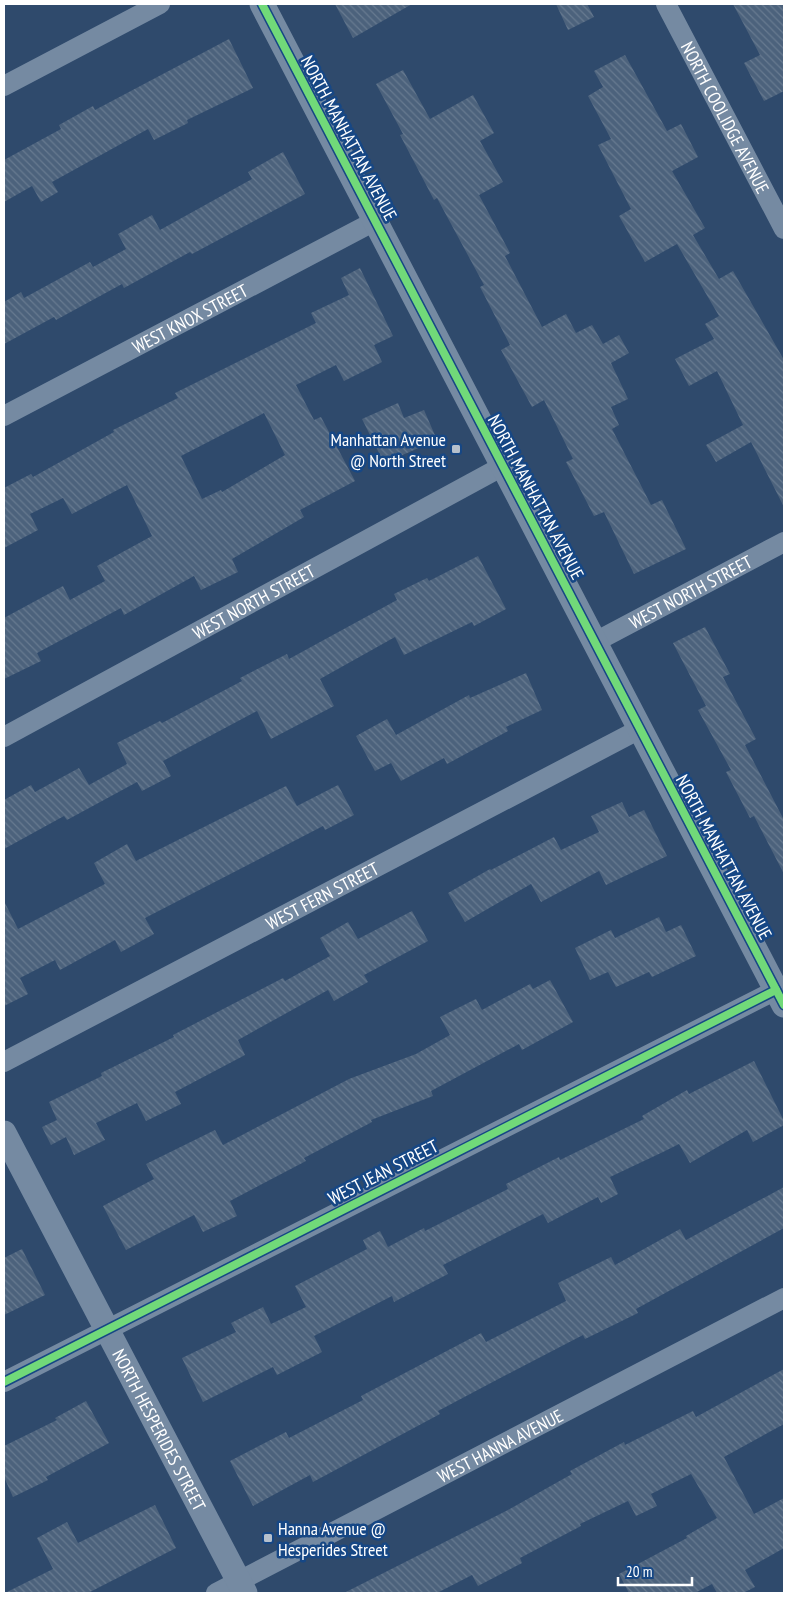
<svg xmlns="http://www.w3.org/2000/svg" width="788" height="1597" font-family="'PT Sans Narrow',sans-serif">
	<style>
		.building { fill: url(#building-back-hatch); fill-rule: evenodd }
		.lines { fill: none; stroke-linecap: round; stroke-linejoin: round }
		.minor { stroke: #758aa2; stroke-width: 20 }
		.tertiary { stroke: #758aa2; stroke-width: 25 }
		.cycleway-casing { stroke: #164785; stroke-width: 11 }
		.cycleway { stroke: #71d979; stroke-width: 8 }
		.poi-dot { fill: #b6c0cc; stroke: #164785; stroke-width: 2 }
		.labels { text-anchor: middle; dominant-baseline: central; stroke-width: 5; stroke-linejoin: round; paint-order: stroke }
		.street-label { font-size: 18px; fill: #fff; stroke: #164785 }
		.poi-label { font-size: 18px; fill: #fff; stroke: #164785; text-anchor: end }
	</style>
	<defs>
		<pattern id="building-back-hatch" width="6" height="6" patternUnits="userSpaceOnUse" patternTransform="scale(1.25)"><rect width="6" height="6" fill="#4c627c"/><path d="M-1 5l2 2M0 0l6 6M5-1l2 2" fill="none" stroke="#677a90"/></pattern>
	</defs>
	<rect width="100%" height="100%" fill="#2f4a6c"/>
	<g class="building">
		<path d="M 335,4 L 412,4 L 353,38 Z"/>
		<path d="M 556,4 L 587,4 L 594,17 L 568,30 Z"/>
		<path d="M 733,4 L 784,4 L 784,91 L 764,101 L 744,63 L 760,55 Z"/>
		<path d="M 229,39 L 253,88 L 187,120 L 188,123 L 154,140 L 148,129 L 52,182 L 58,192 L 41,202 L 32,186 L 4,202 L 4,160 L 61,129 L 59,125 L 93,106 L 95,110 Z"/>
		<path d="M 625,55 L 667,131 L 681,124 L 698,157 L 672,171 L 705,228 L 693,235 L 719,279 L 733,271 L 784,360 L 784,507 L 751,442 L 716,462 L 706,445 L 743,425 L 717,371 L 689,386 L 675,359 L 714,339 L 705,324 L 719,316 L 677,244 L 645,262 L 619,216 L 631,209 L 598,145 L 611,139 L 588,96 L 603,87 L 594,71 Z"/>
		<path d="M 403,70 L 430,119 L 473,95 L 494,133 L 480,141 L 503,182 L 479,195 L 510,253 L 505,256 L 542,327 L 566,314 L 576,333 L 592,325 L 603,344 L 619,335 L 629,353 L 611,363 L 628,399 L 611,407 L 619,425 L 612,429 L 651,505 L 662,500 L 686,549 L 634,574 L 604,512 L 594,516 L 566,462 L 573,459 L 544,400 L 532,407 L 501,350 L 510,345 L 480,287 L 484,285 L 437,198 L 434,200 L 400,135 L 403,134 L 376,84 Z"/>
		<path d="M 283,152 L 305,194 L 192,254 L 190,252 L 124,288 L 122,284 L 56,320 L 54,317 L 4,344 L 4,302 L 21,292 L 24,298 L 90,262 L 93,267 L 126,249 L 118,234 L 152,215 L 160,230 L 252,179 L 248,172 Z"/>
		<path d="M 360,268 L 393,336 L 374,345 L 382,362 L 344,381 L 336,365 L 296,385 L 314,420 L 321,417 L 355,481 L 300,510 L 304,517 L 232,559 L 238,572 L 201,590 L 194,576 L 124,615 L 121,608 L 37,653 L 41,661 L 4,679 L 4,618 L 63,586 L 70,600 L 105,581 L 97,566 L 152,536 L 127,485 L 72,514 L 63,498 L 30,514 L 38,530 L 4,548 L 4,488 L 31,474 L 33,477 L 114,432 L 113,430 L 178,398 L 175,393 L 316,323 L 311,313 L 349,295 L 341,278 ZM 264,413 L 285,455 L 222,492 L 221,490 L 202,499 L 181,456 Z"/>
		<path d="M 398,403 L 404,418 L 424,410 L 437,440 L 384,463 L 362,419 Z"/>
		<path d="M 478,556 L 506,609 L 474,626 L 472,622 L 404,655 L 395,637 L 320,679 L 334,706 L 271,739 L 257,711 L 163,761 L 171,776 L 142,791 L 137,782 L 67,820 L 64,816 L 4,849 L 4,800 L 31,785 L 35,792 L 79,768 L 89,785 L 127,764 L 117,743 L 160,721 L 162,723 L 242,681 L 240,678 L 287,654 L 289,659 L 397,600 L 394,594 L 427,578 L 429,581 Z"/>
		<path d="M 705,627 L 730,674 L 723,677 L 756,739 L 745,745 L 784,820 L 784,874 L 754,816 L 750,818 L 726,772 L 731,770 L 698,710 L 706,706 L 673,643 Z"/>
		<path d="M 526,673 L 542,710 L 506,727 L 508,731 L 447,764 L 444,758 L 401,781 L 391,763 L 375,771 L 356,736 L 387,719 L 396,735 L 469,695 L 470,698 Z"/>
		<path d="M 338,785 L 354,815 L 325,830 L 323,826 L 145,918 L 154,934 L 121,952 L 115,940 L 60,970 L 55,960 L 20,978 L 28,994 L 4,1006 L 4,901 L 18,929 L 105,884 L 94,863 L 127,844 L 136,861 L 286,786 L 297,806 Z"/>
		<path d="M 622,802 L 629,817 L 644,810 L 667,856 L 606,885 L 599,871 L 541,902 L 531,884 L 465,922 L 448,893 L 490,869 L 491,870 L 554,837 L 561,850 L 599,832 L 591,816 Z"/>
		<path d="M 412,911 L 428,941 L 364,975 L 368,982 L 334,1001 L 328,990 L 238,1040 L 245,1055 L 175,1092 L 181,1104 L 146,1121 L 137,1103 L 96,1123 L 105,1140 L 74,1155 L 66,1137 L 51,1145 L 42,1127 L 57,1120 L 49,1102 L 102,1076 L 101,1073 L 174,1037 L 173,1035 L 283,978 L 285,981 L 330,956 L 320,938 L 348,922 L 358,939 Z"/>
		<path d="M 659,917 L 666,932 L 681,925 L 696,956 L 652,977 L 649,972 L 616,987 L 608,972 L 590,980 L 575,948 L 611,930 L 615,938 Z"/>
		<path d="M 550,980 L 573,1022 L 522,1050 L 519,1044 L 431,1091 L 433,1096 L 371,1120 L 372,1122 L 304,1158 L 306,1161 L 230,1201 L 237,1216 L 203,1232 L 194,1215 L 126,1250 L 103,1206 L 154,1179 L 146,1164 L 215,1130 L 223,1145 L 349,1079 L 416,1054 L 450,1035 L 440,1017 L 476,999 L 482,1010 L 530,984 L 533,989 Z"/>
		<path d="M 754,1061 L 784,1121 L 784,1125 L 753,1142 L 747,1130 L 690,1163 L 679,1144 L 663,1152 L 610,1177 L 618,1194 L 601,1203 L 598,1197 L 548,1223 L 543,1214 L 443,1265 L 448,1274 L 394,1302 L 392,1296 L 314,1336 L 322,1352 L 277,1375 L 273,1367 L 203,1402 L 182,1358 L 236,1332 L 231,1323 L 263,1307 L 271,1324 L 306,1307 L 295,1286 L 367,1249 L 363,1240 L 380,1231 L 388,1247 L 424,1228 L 425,1231 L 508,1189 L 506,1184 L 559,1157 L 560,1160 L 644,1119 L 642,1116 L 687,1090 L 689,1094 Z"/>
		<path d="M 784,1187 L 784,1228 L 636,1309 L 638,1313 L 585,1339 L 583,1335 L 504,1376 L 438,1411 L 440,1414 L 313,1482 L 310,1475 L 253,1506 L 230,1461 L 286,1432 L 289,1438 L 363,1400 L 361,1396 L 481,1333 L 486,1342 L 566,1301 L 558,1283 L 611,1257 L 615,1265 L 680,1229 L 686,1240 Z"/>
		<path d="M 22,1249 L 45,1295 L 4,1315 L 4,1258 Z"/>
		<path d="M 784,1369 L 784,1424 L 724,1457 L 754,1514 L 784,1498 L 784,1548 L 745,1570 L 755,1587 L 743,1593 L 717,1593 L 712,1584 L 695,1593 L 629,1593 L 619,1574 L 687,1538 L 686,1536 L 717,1518 L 691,1474 L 651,1494 L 657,1506 L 636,1516 L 628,1501 L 580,1524 L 581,1526 L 520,1558 L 522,1563 L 478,1586 L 472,1575 L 437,1593 L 344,1593 L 506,1511 L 572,1474 L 570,1471 L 624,1442 L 625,1445 L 693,1411 L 696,1417 Z"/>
		<path d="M 86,1401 L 109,1443 L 46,1477 L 48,1480 L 13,1497 L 4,1477 L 4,1446 L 57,1420 L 55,1418 Z"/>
		<path d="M 155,1505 L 176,1548 L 88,1593 L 5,1593 L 53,1569 L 37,1538 L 67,1522 L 78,1543 Z"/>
	</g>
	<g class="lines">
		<g class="minor">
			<path id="s1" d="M 666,4 L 784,229"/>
			<path d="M 4,86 L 160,4"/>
			<path id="s2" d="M 4,416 L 375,221"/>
			<path id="s3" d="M 595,642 L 784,542"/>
			<path id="s4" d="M 4,737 L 503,466"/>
			<path id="s5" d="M 4,1062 L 640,729"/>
			<path d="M 4,1382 L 776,990"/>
			<path id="s6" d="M 216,1593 L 784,1298"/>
		</g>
		<g class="tertiary">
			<path d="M 262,4 L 784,1005"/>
			<path id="s7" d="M 4,1133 L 245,1593"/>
		</g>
		<g class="cycleway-casing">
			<g id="cycleway">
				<path d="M 262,4 L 784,1005"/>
				<path d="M 4,1382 L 776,990"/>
			</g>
		</g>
		<use href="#cycleway" class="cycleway"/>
	</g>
	<g class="poi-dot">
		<rect x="451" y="444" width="10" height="10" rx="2.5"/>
		<rect x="263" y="1533" width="10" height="10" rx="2.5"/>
	</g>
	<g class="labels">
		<g class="street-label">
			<text stroke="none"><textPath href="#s1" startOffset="128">NORTH COOLIDGE AVENUE</textPath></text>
			<text transform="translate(349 138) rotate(62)">NORTH MANHATTAN AVENUE</text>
			<text stroke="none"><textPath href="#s2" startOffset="210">WEST KNOX STREET</textPath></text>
			<text transform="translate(536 497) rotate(62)">NORTH MANHATTAN AVENUE</text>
			<text stroke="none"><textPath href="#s3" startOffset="108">WEST NORTH STREET</textPath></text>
			<text stroke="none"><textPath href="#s4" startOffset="284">WEST NORTH STREET</textPath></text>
			<text transform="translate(724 857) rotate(62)">NORTH MANHATTAN AVENUE</text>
			<text stroke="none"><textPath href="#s5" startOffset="359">WEST FERN STREET</textPath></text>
			<text transform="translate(383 1172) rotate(-27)">WEST JEAN STREET</text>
			<text stroke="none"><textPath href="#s7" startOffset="335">NORTH HESPERIDES STREET</textPath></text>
			<text stroke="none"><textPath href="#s6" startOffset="320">WEST HANNA AVENUE</textPath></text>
		</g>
		<g class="poi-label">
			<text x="446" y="439">Manhattan Avenue<tspan x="446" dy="21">@ North Street</tspan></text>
			<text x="278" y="1528" text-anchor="start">Hanna Avenue @<tspan x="278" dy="21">Hesperides Street</tspan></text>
		</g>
	</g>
	<rect width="788" height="1597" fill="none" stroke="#ffffff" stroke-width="10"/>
	<path d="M618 1577v8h74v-8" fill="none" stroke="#ffffff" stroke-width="2.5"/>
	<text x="626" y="1577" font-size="15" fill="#ffffff" stroke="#164785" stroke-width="4" paint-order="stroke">20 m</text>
</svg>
